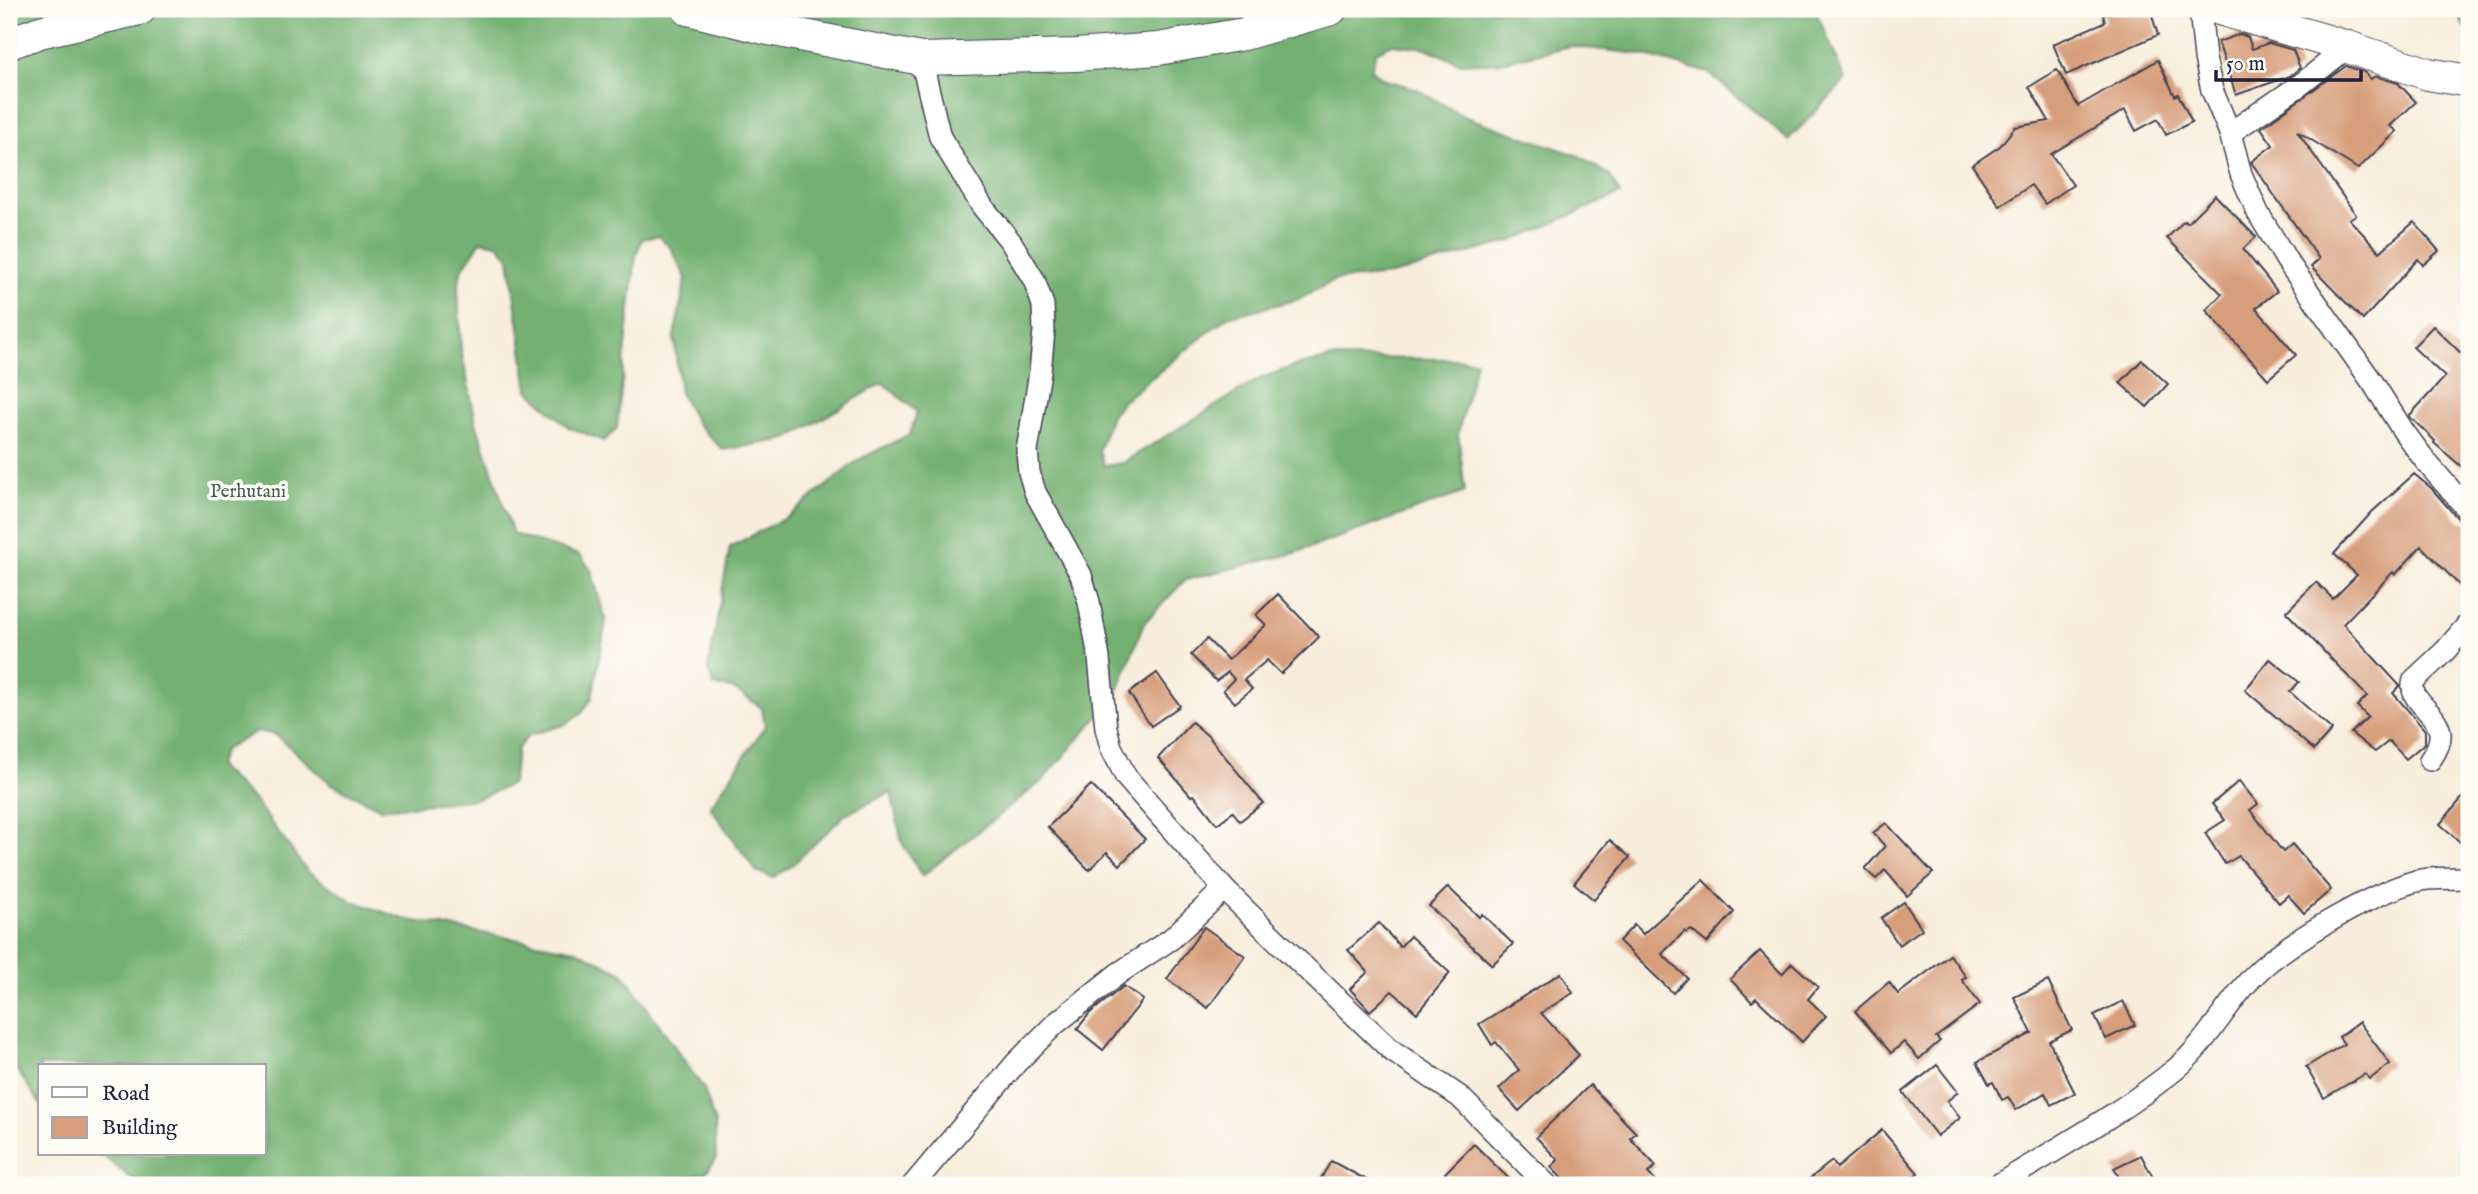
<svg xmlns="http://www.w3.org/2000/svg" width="2478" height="1194" font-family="'IM FELL English',serif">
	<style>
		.forest { fill: #73b071; stroke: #4a6956; stroke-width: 2 }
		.building { fill: #d79e7c }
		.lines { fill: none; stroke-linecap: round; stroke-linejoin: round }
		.street-casing { stroke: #424053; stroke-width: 24 }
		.secondary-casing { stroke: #424053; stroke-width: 34 }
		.street { stroke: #fff; stroke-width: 21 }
		.secondary { stroke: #fff; stroke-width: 32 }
		.labels { text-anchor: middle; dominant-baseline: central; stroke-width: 7; stroke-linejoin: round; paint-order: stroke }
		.park-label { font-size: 19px; fill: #485e54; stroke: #fdfcf7 }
	</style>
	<rect width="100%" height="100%" fill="#fdfcf7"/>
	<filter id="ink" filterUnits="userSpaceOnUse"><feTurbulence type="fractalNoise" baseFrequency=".0143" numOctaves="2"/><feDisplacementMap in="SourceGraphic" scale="14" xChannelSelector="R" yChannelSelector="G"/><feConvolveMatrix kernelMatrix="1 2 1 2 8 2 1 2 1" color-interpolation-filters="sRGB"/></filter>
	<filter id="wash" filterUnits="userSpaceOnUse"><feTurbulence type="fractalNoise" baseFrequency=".00686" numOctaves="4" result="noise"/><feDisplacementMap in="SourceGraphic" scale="28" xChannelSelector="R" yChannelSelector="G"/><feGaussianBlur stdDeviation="1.57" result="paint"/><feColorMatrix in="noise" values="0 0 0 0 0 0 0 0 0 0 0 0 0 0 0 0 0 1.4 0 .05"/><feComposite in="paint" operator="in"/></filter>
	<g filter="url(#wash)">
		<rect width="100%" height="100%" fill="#f8eddc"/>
		<g class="forest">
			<path d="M 9,9 L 1815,9 L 1846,80 L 1788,140 L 1709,73 L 1639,54 L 1569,46 L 1497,63 L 1459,63 L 1426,48 L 1392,44 L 1376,52 L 1371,70 L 1385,80 L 1417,89 L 1463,116 L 1579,156 L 1610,176 L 1620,194 L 1512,241 L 1391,275 L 1335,280 L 1299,299 L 1227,317 L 1123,401 L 1111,415 L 1099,450 L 1104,466 L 1122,463 L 1261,378 L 1294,366 L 1331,358 L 1457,359 L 1476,361 L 1458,433 L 1465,492 L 1295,553 L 1185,580 L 1144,623 L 1116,696 L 1042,781 L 922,876 L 902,843 L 891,792 L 846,814 L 789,868 L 772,878 L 756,871 L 710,807 L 765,726 L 762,708 L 732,688 L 714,686 L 708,669 L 730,547 L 789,516 L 858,460 L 910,434 L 917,412 L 883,383 L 787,439 L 723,450 L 697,424 L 680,393 L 674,337 L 686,278 L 671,248 L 658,236 L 642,239 L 636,255 L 617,428 L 604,441 L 568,427 L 528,390 L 509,258 L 498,244 L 481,241 L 461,271 L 458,290 L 461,349 L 476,422 L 513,534 L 580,555 L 591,570 L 606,621 L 592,698 L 581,714 L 564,725 L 529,735 L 517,749 L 512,784 L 477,799 L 381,809 L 330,783 L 276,735 L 258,731 L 224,750 L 217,766 L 255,801 L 307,871 L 352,901 L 404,919 L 576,950 L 623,973 L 704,1089 L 715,1124 L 716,1160 L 705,1173 L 660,1185 L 140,1185 L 100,1154 L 264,1154 L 264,1066 L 40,1066 L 40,1104 L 9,1058 Z"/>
			<path d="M 2452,9 L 2469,9 L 2469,31 Z"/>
		</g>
		<g id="blocks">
			<g class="building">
				<path d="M 2150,9 L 2158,35 L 2066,75 L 2053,44 L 2105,22 L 2103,15 L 2125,9 Z"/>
				<path d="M 2240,34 L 2248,37 L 2252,49 L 2269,43 L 2293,50 L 2300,68 L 2290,76 L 2236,95 L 2218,42 Z"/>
				<path d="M 2158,60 L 2175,96 L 2178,94 L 2192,122 L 2166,135 L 2158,119 L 2136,131 L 2125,110 L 2051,154 L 2073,185 L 2045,204 L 2031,185 L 2000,206 L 1972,165 L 2000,146 L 2015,127 L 2049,121 L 2029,87 L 2057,70 L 2078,106 Z"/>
				<path d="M 2346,66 L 2364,72 L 2371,79 L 2375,76 L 2398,83 L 2416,102 L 2390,126 L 2397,131 L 2358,169 L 2297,131 L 2356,215 L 2349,219 L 2380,252 L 2414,222 L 2439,251 L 2423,265 L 2418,259 L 2363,320 L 2311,267 L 2319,259 L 2251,162 L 2273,145 L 2261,128 Z"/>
				<path d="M 2215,195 L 2256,237 L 2243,249 L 2277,291 L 2256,308 L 2296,355 L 2268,379 L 2206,310 L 2222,294 L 2167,238 L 2184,221 L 2187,223 Z"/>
				<path d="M 2433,326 L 2469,361 L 2469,473 L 2434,443 L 2435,441 L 2409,416 L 2445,377 L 2413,347 Z"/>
				<path d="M 2142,360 L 2168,384 L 2147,407 L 2120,383 Z"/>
				<path d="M 2414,474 L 2431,488 L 2459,520 L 2469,524 L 2469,595 L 2421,546 L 2395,575 L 2393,572 L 2343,624 L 2400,686 L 2393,693 L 2425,730 L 2425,743 L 2406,759 L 2389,741 L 2375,752 L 2351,733 L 2368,717 L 2357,706 L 2367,696 L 2286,612 L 2316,582 L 2333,599 L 2357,575 L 2334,554 L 2372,512 Z"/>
				<path d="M 1278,594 L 1319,637 L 1281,674 L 1267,660 L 1244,680 L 1252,689 L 1235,703 L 1223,690 L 1234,679 L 1228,672 L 1216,681 L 1191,655 L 1207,639 L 1228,660 L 1266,625 L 1256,615 Z"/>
				<path d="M 2270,659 L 2299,682 L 2290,692 L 2332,730 L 2314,750 L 2245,690 Z"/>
				<path d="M 1157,673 L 1180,706 L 1151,726 L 1129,693 Z"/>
				<path d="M 1192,722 L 1209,737 L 1263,803 L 1240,821 L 1233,812 L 1217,824 L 1194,795 L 1191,796 L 1158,758 Z"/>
				<path d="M 2239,781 L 2258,804 L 2250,810 L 2283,852 L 2292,844 L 2331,890 L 2304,913 L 2288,895 L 2279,903 L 2239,856 L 2225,864 L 2205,833 L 2225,820 L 2212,804 Z"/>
				<path d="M 1091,785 L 1145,839 L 1120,865 L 1107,852 L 1089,870 L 1048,827 Z"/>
				<path d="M 2469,790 L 2469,850 L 2440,824 Z"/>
				<path d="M 1886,823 L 1933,873 L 1907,896 L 1885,870 L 1876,879 L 1865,869 L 1885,846 L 1873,833 Z"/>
				<path d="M 1610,840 L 1630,857 L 1594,900 L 1574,883 Z"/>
				<path d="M 1703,880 L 1734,912 L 1707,943 L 1691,930 L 1687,933 L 1685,931 L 1662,954 L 1687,978 L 1673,993 L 1619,941 L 1634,925 L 1643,934 Z"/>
				<path d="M 1448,887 L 1479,917 L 1482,914 L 1513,944 L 1492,965 L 1429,906 Z"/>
				<path d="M 1904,902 L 1922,929 L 1899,945 L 1881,918 Z"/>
				<path d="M 1379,923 L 1400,947 L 1410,936 L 1450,973 L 1417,1013 L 1392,991 L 1370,1011 L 1350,989 L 1368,972 L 1348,950 Z"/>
				<path d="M 1204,927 L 1245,956 L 1208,1008 L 1167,979 Z"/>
				<path d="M 1760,951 L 1782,974 L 1792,963 L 1818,987 L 1808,999 L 1826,1016 L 1802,1042 L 1756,998 L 1752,1002 L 1730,979 Z"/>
				<path d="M 1950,955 L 1966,977 L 1962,980 L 1980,1004 L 1936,1037 L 1940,1041 L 1919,1059 L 1904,1042 L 1891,1053 L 1855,1011 L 1889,982 L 1898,994 Z"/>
				<path d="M 1561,973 L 1573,993 L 1541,1013 L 1579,1055 L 1519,1111 L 1499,1089 L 1519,1070 L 1496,1042 L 1492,1045 L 1479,1024 Z"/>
				<path d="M 2048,981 L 2072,1030 L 2049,1041 L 2075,1093 L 2051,1105 L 2045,1093 L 2016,1110 L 2008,1097 L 2002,1100 L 1993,1082 L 1989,1084 L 1977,1062 L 2032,1033 L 2014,997 Z"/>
				<path d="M 1124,986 L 1143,1000 L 1103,1050 L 1077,1029 L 1090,1013 Z"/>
				<path d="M 2123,1001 L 2135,1025 L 2106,1039 L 2094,1015 Z"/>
				<path d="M 2359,1022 L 2390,1064 L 2370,1079 L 2365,1074 L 2324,1098 L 2306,1067 L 2344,1044 L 2339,1037 Z"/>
				<path d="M 1937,1065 L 1958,1092 L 1947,1101 L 1960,1118 L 1937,1136 L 1903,1092 Z"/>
				<path d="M 1590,1085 L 1636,1133 L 1630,1138 L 1656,1166 L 1648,1173 L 1659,1185 L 1568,1185 L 1551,1167 L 1558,1160 L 1536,1137 Z"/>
				<path d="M 1882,1130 L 1918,1173 L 1903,1185 L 1802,1185 L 1832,1161 L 1837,1168 Z"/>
				<path d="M 1474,1144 L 1500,1170 L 1516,1185 L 1458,1185 L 1445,1173 Z"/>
				<path d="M 2141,1155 L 2157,1185 L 2123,1185 L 2114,1168 Z"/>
				<path d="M 1331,1161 L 1376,1185 L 1317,1185 Z"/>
			</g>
		</g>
	</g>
	<g filter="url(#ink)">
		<use href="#blocks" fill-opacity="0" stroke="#424053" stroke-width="2"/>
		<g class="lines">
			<g class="street-casing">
				<g id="street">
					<path d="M 2200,9 L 2205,58 L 2212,90 L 2230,133 L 2241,174 L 2258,213 L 2287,261 L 2373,383 L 2404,432 L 2427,463 L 2469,511"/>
					<path d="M 921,59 L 940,137 L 982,206 L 1011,242 L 1034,280 L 1043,305 L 1044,331 L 1040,372 L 1027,451 L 1029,472 L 1035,492 L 1081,575 L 1089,602 L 1099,658 L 1106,728 L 1111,747 L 1126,777 L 1224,889 L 1270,934 L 1391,1050 L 1460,1097 L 1547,1185"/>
					<path d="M 2230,133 L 2300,85 L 2348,47"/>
					<path d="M 2430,760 C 2463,716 2404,709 2414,680 L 2445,651 L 2469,623"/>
					<path d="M 913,1185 L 1016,1063 L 1055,1024 L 1119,973 L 1171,939 L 1224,889"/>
					<path d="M 1998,1185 C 2058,1148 2122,1113 2177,1068 C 2206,1043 2223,1010 2248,982 C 2278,946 2371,894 2416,881 C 2432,877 2452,879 2469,878"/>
				</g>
			</g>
			<g class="secondary-casing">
				<g id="secondary">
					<path d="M 688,9 L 764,28 L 921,59 L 1076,55 L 1158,49 L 1244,34 L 1331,9"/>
					<path d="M 2219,9 L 2348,47 L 2428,74 L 2469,81"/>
					<path d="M 9,43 L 40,32 L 140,9"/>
				</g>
			</g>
			<use href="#street" class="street"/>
			<use href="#secondary" class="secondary"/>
		</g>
	</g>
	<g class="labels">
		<g class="park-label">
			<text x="248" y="492">Perhutani</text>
		</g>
	</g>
	<rect width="2478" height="1194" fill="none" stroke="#fdfcf7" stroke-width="35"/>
	<rect x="38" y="1064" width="228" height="91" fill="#fdfcf7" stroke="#a5a5ac" stroke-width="2"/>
	<rect x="52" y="1087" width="35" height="10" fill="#ffffff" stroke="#a5a5ac" stroke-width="2"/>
	<text x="102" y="1100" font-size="21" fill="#22223b">Road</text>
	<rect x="52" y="1117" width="35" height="21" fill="#d79e7c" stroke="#a5a5ac" stroke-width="2"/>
	<text x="102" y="1134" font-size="21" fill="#22223b">Building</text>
	<path d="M2216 70v10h145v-10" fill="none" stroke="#22223b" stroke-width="3.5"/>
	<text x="2226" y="70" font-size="21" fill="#22223b" stroke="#fdfcf7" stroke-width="5" paint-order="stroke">50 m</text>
</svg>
